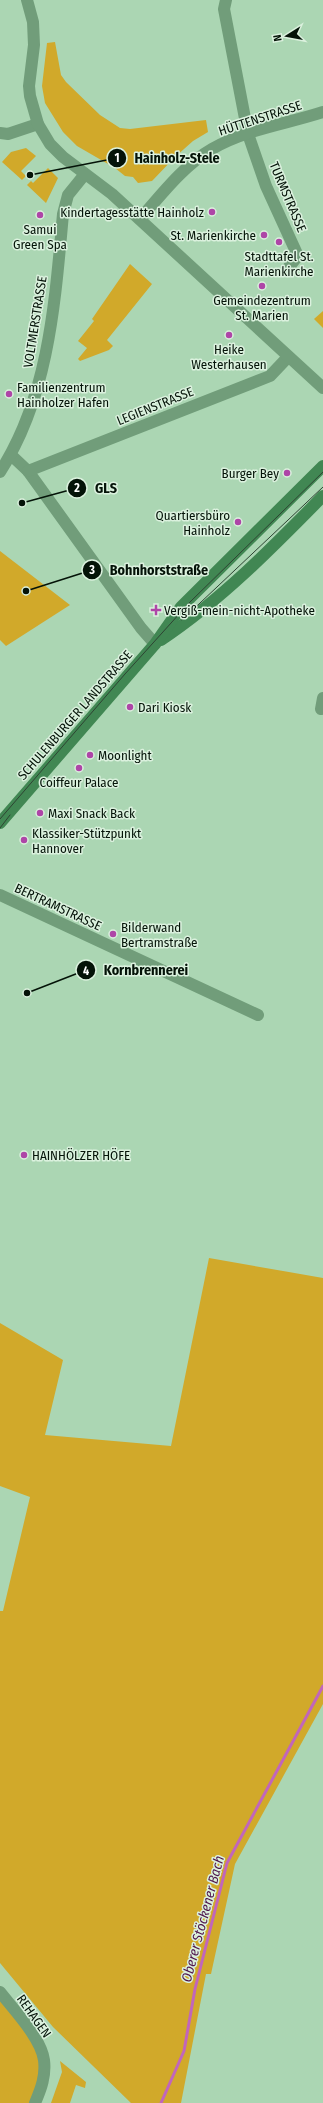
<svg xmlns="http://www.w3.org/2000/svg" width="323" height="2103" font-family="'Fira Sans Condensed',sans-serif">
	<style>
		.green { fill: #d1a92a }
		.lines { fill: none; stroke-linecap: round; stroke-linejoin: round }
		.stream { stroke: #c166ba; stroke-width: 3 }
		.minor { stroke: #719d7a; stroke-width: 12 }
		.tertiary { stroke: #719d7a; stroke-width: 12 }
		.secondary { stroke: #418753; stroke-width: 12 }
		.tram { stroke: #2e4433; stroke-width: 1 }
		.poi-dot { fill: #ae45a7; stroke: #dbf1de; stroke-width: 1.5 }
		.labels { text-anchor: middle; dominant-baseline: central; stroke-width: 3; stroke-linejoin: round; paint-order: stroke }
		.street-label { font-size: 13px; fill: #041308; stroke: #dbf1de }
		.poi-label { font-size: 13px; fill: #041308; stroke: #dbf1de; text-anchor: start }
		.water-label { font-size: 14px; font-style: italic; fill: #4f154c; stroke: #dbf1de }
		.leader { fill: none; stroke: #041308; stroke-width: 1.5 }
		.callout-dot { fill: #041308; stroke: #dbf1de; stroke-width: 1.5 }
		.mark-label { font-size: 12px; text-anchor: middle; font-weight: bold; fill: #fff }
		.callout-label { font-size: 14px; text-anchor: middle; font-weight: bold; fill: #041308; stroke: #dbf1de; stroke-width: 3; stroke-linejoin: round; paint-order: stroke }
	</style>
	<rect width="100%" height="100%" fill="#abd6b3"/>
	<g class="green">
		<path d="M 55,42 L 61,75 L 66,82 L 100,115 L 120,128 L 130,129 L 206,120 L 208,132 L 193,141 L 175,157 L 152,181 L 138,183 L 133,177 L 125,176 L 115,168 L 77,146 L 63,132 L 45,103 L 42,86 L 47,43 Z"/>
		<path d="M 26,148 L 36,156 L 21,171 L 26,176 L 22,180 L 2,162 L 11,152 Z"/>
		<path d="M 48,168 L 58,178 L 46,203 L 27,185 L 31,181 L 33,183 Z"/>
		<path d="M 130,264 L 152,284 L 107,340 L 113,346 L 109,350 L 80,361 L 78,359 L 87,348 L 78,341 L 94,321 L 92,319 Z"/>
		<path d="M 323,311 L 323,328 L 314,319 Z"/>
		<path d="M 0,551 L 70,605 L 6,646 L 0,640 Z"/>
		<path d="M 209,1258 L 323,1278 L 323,1704 L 235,1864 L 211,1974 L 206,1974 L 181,2103 L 131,2103 L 53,2027 L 0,1963 L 0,1611 L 3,1611 L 30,1497 L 0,1486 L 0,1323 L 63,1360 L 45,1435 L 171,1446 Z"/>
		<path d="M 0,1992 L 44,2059 L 35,2103 L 0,2103 Z"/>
		<path d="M 60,2061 L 86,2082 L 85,2088 L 76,2085 L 70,2103 L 51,2103 L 62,2072 Z"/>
	</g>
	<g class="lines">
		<path class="stream" d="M 161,2103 L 184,2051 L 195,1989 L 227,1863 L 323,1686"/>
		<g class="minor">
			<path d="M 226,0 L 224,9 L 248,134 L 266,186 L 298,256 L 288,268"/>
			<path d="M 0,133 L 8,134 L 38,124"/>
			<path d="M 140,219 C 161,195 184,165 212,149 C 246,129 287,124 323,112"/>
			<path d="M 11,455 L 28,471 L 141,628 L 155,644"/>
			<path d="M 28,471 L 270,376 L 288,357"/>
			<path d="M 0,472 C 49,396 55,302 63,214 L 68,195 L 85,174"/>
			<path d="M 321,709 L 323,698"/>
			<path d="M 0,895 L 258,1015"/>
		</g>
		<g class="tertiary">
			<path d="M 27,0 L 33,22 L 34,45 L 29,86 L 30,96 L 38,124 L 50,144 L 63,157 L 112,194 L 323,388"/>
			<path d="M 0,1992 C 14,2010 41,2038 44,2060 C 46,2076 41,2089 35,2103"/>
		</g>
		<g class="secondary">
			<path d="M 161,640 C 221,600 273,547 323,496"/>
			<path d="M 0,823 L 155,644 L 181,607 L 323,466"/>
		</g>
		<g class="tram">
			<path d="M 182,620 L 323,487"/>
			<path d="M 0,819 L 125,674 L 190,602 L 323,472"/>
			<path d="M 0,828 L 10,815"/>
		</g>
	</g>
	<g class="poi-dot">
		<circle cx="212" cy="212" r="4"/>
		<circle cx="40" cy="215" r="4"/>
		<circle cx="264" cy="235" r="4"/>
		<circle cx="279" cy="242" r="4"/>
		<circle cx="262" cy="286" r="4"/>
		<circle cx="229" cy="335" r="4"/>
		<circle cx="9" cy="394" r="4"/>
		<circle cx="287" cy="473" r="4"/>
		<circle cx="238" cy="522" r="4"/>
		<path d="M154 604h4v4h4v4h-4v4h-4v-4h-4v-4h4z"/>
		<circle cx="130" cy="707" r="4"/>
		<circle cx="90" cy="755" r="4"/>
		<circle cx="79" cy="768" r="4"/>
		<circle cx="40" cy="813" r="4"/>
		<circle cx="24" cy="840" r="4"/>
		<circle cx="113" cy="934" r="4"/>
		<circle cx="24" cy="1155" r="4"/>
	</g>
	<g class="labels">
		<g class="street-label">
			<text transform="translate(260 118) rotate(-18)">HÜTTENSTRASSE</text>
			<text transform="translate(288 197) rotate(67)">TURMSTRASSE</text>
			<text transform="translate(35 322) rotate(-81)">VOLTMERSTRASSE</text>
			<text transform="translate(155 406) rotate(-22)">LEGIENSTRASSE</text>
			<text transform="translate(75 715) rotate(-49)">SCHULENBURGER LANDSTRASSE</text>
			<text transform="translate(58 907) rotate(25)">BERTRAMSTRASSE</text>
			<text transform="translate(34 2016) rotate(55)">REHAGEN</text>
		</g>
		<g class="poi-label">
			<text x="204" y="212" text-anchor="end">Kindertagesstätte Hainholz</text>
			<text x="40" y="229" text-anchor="middle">Samui<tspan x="40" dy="15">Green Spa</tspan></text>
			<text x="256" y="235" text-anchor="end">St. Marienkirche</text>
			<text x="279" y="256" text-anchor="middle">Stadttafel St.<tspan x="279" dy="15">Marienkirche</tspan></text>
			<text x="262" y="300" text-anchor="middle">Gemeindezentrum<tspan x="262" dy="15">St. Marien</tspan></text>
			<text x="229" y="349" text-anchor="middle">Heike<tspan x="229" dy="15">Westerhausen</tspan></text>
			<text x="17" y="387">Familienzentrum<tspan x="17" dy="15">Hainholzer Hafen</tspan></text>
			<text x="279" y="473" text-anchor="end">Burger Bey</text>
			<text x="230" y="515" text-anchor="end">Quartiersbüro<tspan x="230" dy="15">Hainholz</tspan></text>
			<text x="164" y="610">Vergiß-mein-nicht-Apotheke</text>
			<text x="138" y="707">Dari Kiosk</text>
			<text x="98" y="755">Moonlight</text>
			<text x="79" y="782" text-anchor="middle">Coiffeur Palace</text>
			<text x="48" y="813">Maxi Snack Back</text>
			<text x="32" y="833">Klassiker-Stützpunkt<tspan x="32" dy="15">Hannover</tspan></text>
			<text x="121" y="927">Bilderwand<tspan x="121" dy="15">Bertramstraße</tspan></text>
			<text x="32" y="1155">HAINHÖLZER HÖFE</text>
		</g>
		<g class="water-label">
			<text transform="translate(203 1919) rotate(-75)">Oberer Stöckener Bach</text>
		</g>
	</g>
	<path class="leader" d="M30 175L117 158M22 503L77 488M26 591L92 570M27 993L86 970"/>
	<g class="callout-dot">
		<circle cx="30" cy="175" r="4"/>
		<circle cx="22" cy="503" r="4"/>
		<circle cx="26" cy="591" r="4"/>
		<circle cx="27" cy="993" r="4"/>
		<circle cx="117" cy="158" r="10"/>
		<circle cx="77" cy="488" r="10"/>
		<circle cx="92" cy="570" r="10"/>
		<circle cx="86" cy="970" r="10"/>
	</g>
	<g class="mark-label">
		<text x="117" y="162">1</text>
		<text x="77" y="492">2</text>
		<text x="92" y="574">3</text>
		<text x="86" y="975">4</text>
	</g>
	<g class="callout-label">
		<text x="177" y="163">Hainholz-Stele</text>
		<text x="106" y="493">GLS</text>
		<text x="159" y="575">Bohnhorststraße</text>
		<text x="146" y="975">Kornbrennerei</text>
	</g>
	<g transform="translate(287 36) rotate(259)" stroke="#dbf1de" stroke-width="3" paint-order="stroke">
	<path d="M0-3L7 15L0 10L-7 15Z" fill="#041308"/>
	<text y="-6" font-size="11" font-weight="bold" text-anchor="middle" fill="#041308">N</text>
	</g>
</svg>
